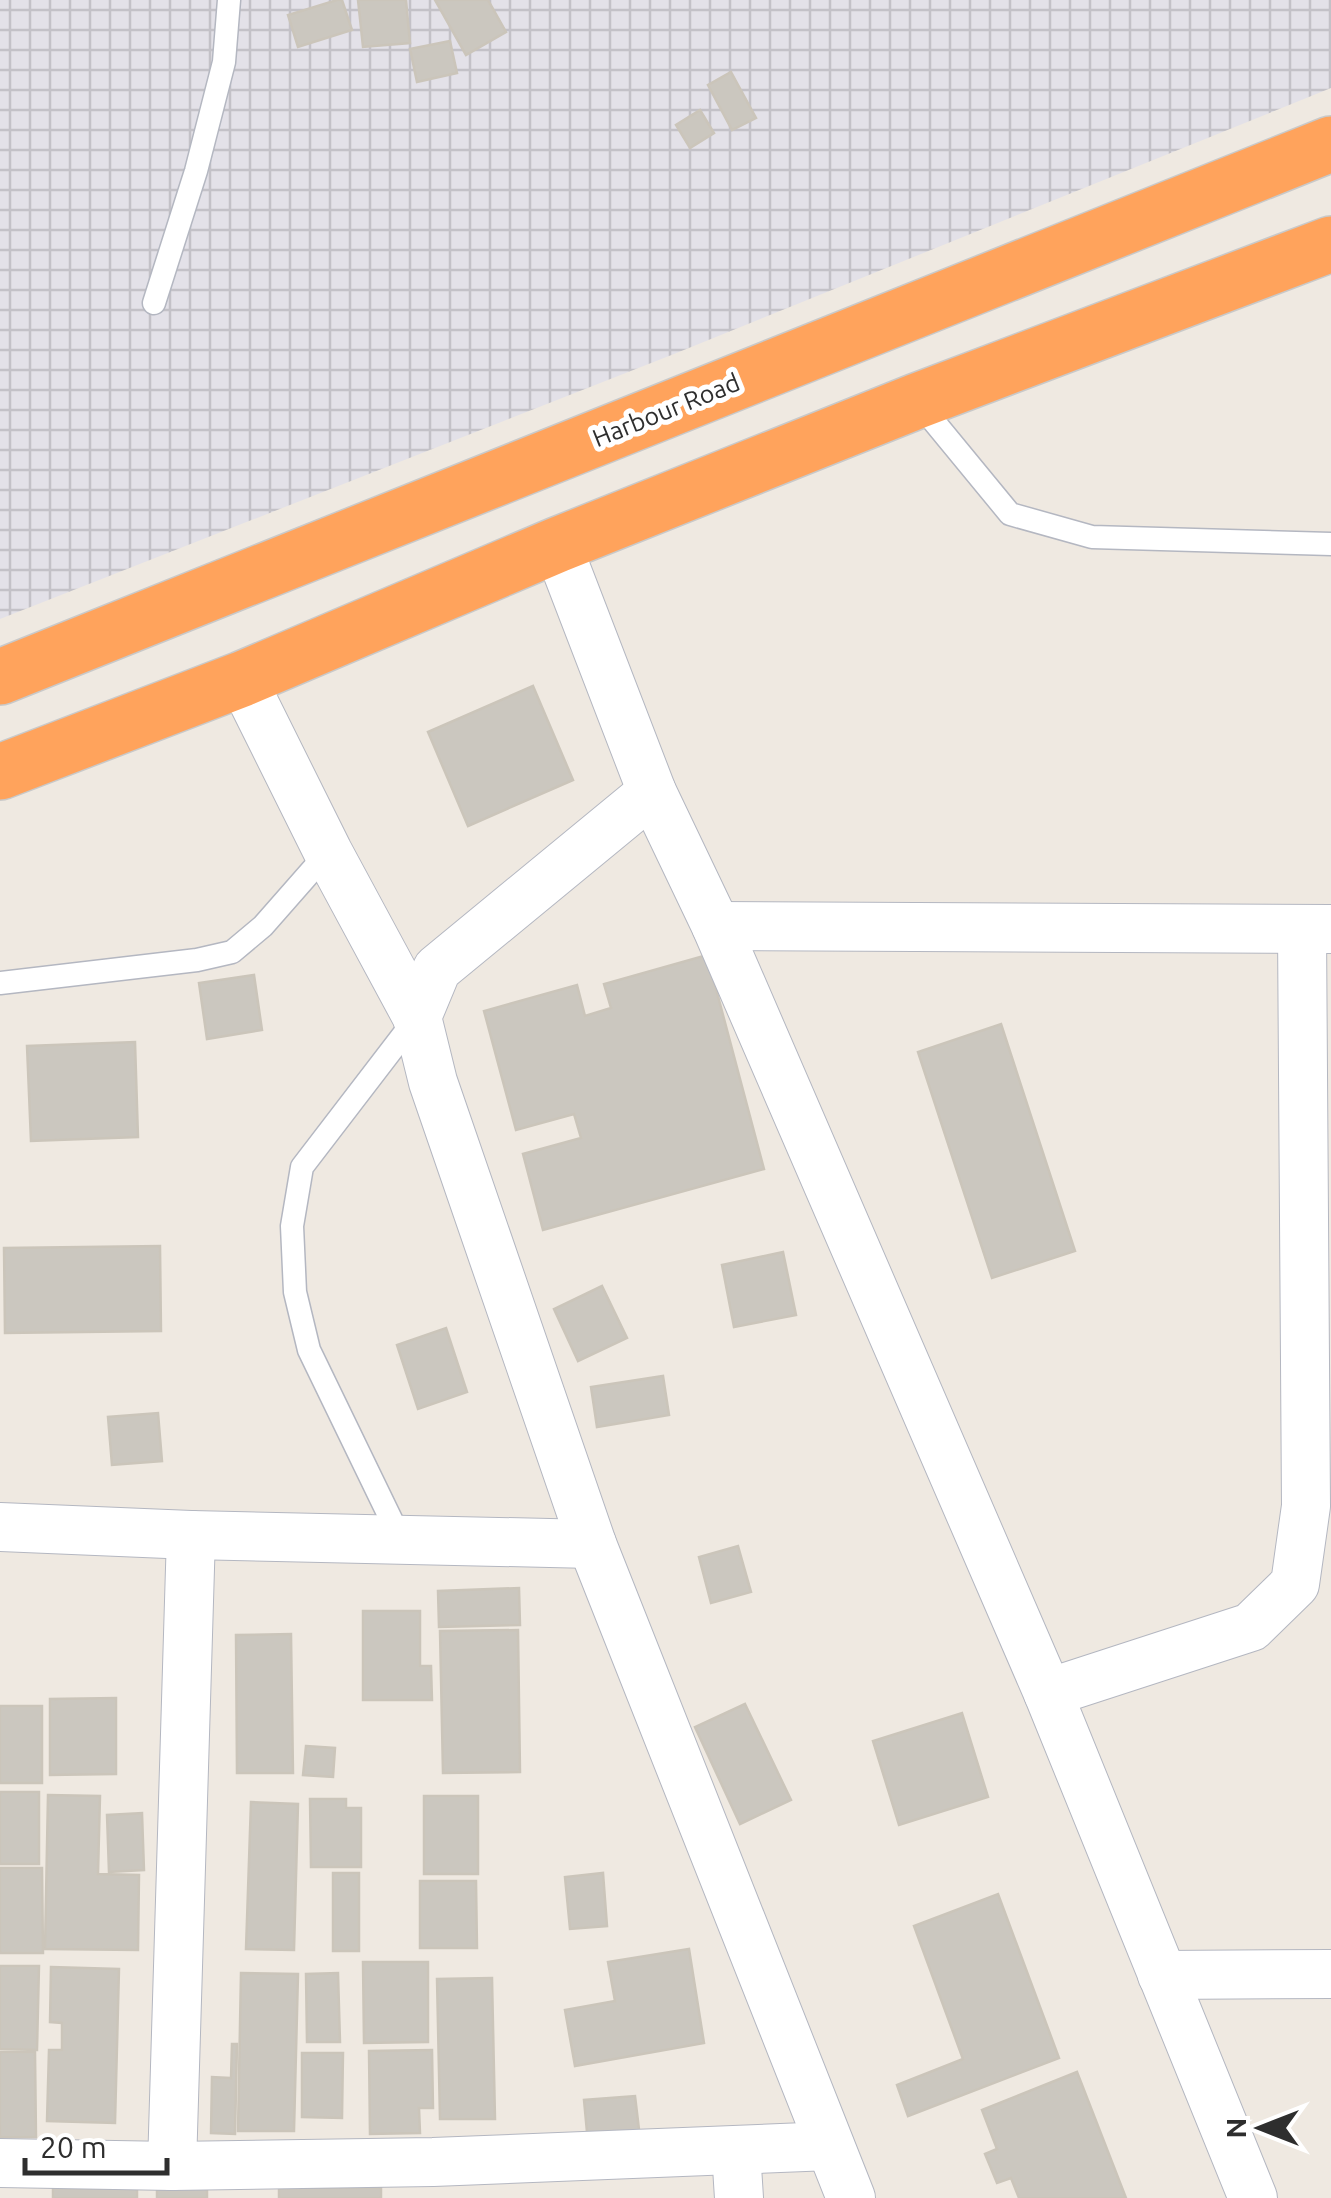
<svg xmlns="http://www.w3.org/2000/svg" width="1331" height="2198" font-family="Ubuntu,sans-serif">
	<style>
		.industrial { fill: url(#industrial-grid) }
		.building { fill: #cbc7bf; stroke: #cbc5ba; stroke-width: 2.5 }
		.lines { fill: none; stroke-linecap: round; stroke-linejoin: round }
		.lane-casing { stroke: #b4b7c1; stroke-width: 25 }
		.street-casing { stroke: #b4b7c1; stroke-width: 50 }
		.highway-casing { stroke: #c9c9c9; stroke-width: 58 }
		.lane { stroke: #fff; stroke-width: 22 }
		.street { stroke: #fff; stroke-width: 48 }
		.highway { stroke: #ffa35c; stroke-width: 55 }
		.labels { text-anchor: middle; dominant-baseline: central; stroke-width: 10; stroke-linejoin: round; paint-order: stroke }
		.street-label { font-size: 25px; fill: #2e2e2e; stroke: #fff }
	</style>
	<defs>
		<pattern id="industrial-grid" width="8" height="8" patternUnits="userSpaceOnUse" patternTransform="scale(2.5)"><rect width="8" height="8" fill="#e3e1e8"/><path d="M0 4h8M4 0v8" fill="none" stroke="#c3c1c7"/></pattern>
	</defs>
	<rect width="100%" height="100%" fill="#efe9e1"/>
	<path class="industrial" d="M 0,0 L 1331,0 L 1331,88 L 674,354 L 0,619 Z"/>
	<g class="building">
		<path d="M 337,0 L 342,0 L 352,30 L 298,47 L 288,15 Z"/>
		<path d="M 358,0 L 406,0 L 410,43 L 363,47 Z"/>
		<path d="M 435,0 L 488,0 L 506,32 L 466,55 Z"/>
		<path d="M 450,41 L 457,73 L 417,82 L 410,49 Z"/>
		<path d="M 731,72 L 756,118 L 732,130 L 708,85 Z"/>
		<path d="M 700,110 L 714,133 L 690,148 L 676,125 Z"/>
		<path d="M 533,686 L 573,780 L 468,826 L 428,732 Z"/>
		<path d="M 707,955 L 764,1169 L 543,1230 L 523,1154 L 581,1138 L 574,1114 L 516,1130 L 484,1011 L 577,985 L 585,1016 L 611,1008 L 604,984 Z"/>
		<path d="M 254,975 L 262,1030 L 207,1039 L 199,983 Z"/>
		<path d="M 1001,1024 L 1075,1251 L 992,1278 L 918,1052 Z"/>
		<path d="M 135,1042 L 138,1137 L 31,1141 L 27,1046 Z"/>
		<path d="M 160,1246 L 161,1331 L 5,1333 L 4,1248 Z"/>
		<path d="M 783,1252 L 796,1315 L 734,1327 L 722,1265 Z"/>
		<path d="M 602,1286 L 627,1338 L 578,1361 L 554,1309 Z"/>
		<path d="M 446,1328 L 467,1392 L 418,1409 L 397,1345 Z"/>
		<path d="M 663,1376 L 669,1415 L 597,1427 L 591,1387 Z"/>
		<path d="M 158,1413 L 162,1461 L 112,1465 L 108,1417 Z"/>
		<path d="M 738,1546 L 751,1592 L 711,1603 L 699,1557 Z"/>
		<path d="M 519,1588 L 520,1625 L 439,1627 L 438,1591 Z"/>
		<path d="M 363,1611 L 420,1611 L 420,1666 L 431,1666 L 432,1700 L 363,1700 Z"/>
		<path d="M 518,1630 L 520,1772 L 443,1773 L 440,1631 Z"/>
		<path d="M 291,1634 L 293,1773 L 237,1773 L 236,1635 Z"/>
		<path d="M 116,1698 L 116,1774 L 50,1775 L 50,1699 Z"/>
		<path d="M 745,1704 L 791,1800 L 740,1824 L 695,1727 Z"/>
		<rect x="0" y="1706" width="42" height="77"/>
		<path d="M 962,1713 L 988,1797 L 899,1825 L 873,1741 Z"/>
		<path d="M 306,1746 L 335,1748 L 333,1777 L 303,1775 Z"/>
		<rect x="0" y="1792" width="39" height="72"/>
		<path d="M 48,1795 L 100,1796 L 98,1874 L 139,1875 L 138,1950 L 45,1949 Z"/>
		<rect x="424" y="1796" width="54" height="78"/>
		<path d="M 310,1799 L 346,1799 L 346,1808 L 361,1808 L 361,1867 L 311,1867 Z"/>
		<path d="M 251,1802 L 298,1804 L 294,1950 L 246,1949 Z"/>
		<path d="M 142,1813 L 144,1870 L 109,1872 L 107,1815 Z"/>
		<path d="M 0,1868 L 42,1868 L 43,1953 L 0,1953 Z"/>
		<rect x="333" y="1873" width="26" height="78"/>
		<path d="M 603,1873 L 607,1926 L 570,1929 L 565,1877 Z"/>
		<path d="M 420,1881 L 476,1881 L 477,1948 L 420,1948 Z"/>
		<path d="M 998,1894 L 1059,2058 L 908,2116 L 897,2085 L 963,2059 L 914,1926 Z"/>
		<path d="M 689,1949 L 704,2043 L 575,2066 L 565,2010 L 615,2001 L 608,1962 Z"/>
		<path d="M 363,1962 L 428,1962 L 428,2042 L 364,2043 Z"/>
		<path d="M 0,1966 L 39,1966 L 37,2050 L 0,2049 Z"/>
		<path d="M 51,1967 L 119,1969 L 115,2123 L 47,2121 L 49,2050 L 62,2050 L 62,2023 L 50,2022 Z"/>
		<path d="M 241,1973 L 298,1974 L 294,2131 L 238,2131 Z"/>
		<path d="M 338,1973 L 340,2042 L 307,2042 L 306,1974 Z"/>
		<path d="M 492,1978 L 495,2119 L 440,2119 L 437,1979 Z"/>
		<path d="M 232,2044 L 237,2044 L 235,2134 L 211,2133 L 212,2077 L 231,2078 Z"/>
		<path d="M 432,2050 L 433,2108 L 419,2108 L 420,2133 L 370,2134 L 369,2051 Z"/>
		<path d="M 0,2052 L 35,2052 L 36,2137 L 0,2137 Z"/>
		<path d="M 302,2053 L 343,2053 L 342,2118 L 302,2117 Z"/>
		<path d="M 1077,2072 L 1126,2198 L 1019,2198 L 1011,2178 L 997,2183 L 985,2154 L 997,2149 L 982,2110 Z"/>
		<path d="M 635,2096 L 640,2138 L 588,2143 L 584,2100 Z"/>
		<path d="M 137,2173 L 137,2198 L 53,2198 L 53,2175 Z"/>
		<rect x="157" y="2177" width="50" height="21"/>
		<path d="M 381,2187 L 381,2198 L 279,2198 L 279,2188 Z"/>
	</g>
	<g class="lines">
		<g class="lane-casing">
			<g id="lane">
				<path d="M 154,303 L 196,171 L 224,62 L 229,0"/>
				<path d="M 917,401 L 1010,514 L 1092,537 L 1331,544"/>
				<path d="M 0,983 L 197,960 L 232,952 L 263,926 L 328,852"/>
				<path d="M 401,1540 L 309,1350 L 295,1292 L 292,1226 L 302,1167 L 417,1017"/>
			</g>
		</g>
		<g class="street-casing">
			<g id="street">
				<path d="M 557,545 L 652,792 L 716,926 L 1048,1693 L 1253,2198"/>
				<path d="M 242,679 L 328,852 L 417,1017"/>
				<path d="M 652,792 L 437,969 L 417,1017 L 433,1082 L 592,1544 L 851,2198"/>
				<path d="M 716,926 L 1331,929"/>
				<path d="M 0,1527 L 191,1535 L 592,1544"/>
				<path d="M 1048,1693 L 1251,1627 L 1295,1584 L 1306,1506 L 1302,929"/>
				<path d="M 1162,1975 L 1331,1974"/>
				<path d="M 736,2151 L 739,2198"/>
				<path d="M 0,2163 L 172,2166 L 433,2162 L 830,2146"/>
				<path d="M 172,2166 L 191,1535"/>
			</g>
		</g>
		<g class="highway-casing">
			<g id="highway">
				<path d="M 0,677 L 1331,144"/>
				<path d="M 0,772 L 242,679 L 557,545 L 917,401 L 1331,244"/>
			</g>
		</g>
		<use href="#lane" class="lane"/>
		<use href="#street" class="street"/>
		<use href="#highway" class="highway"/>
	</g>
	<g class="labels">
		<g class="street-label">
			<text transform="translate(666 410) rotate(-22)">Harbour Road</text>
		</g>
	</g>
	<g transform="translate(1261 2128) rotate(270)" stroke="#ffffff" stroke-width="8" paint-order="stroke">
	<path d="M0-8L18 38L0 25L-18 38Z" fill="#2e2e2e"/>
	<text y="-15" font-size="28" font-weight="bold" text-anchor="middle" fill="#2e2e2e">N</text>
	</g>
	<path d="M25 2158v15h142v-15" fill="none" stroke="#2e2e2e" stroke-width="5"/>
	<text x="40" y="2158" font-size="30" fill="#2e2e2e" stroke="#ffffff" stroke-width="8" paint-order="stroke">20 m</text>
</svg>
